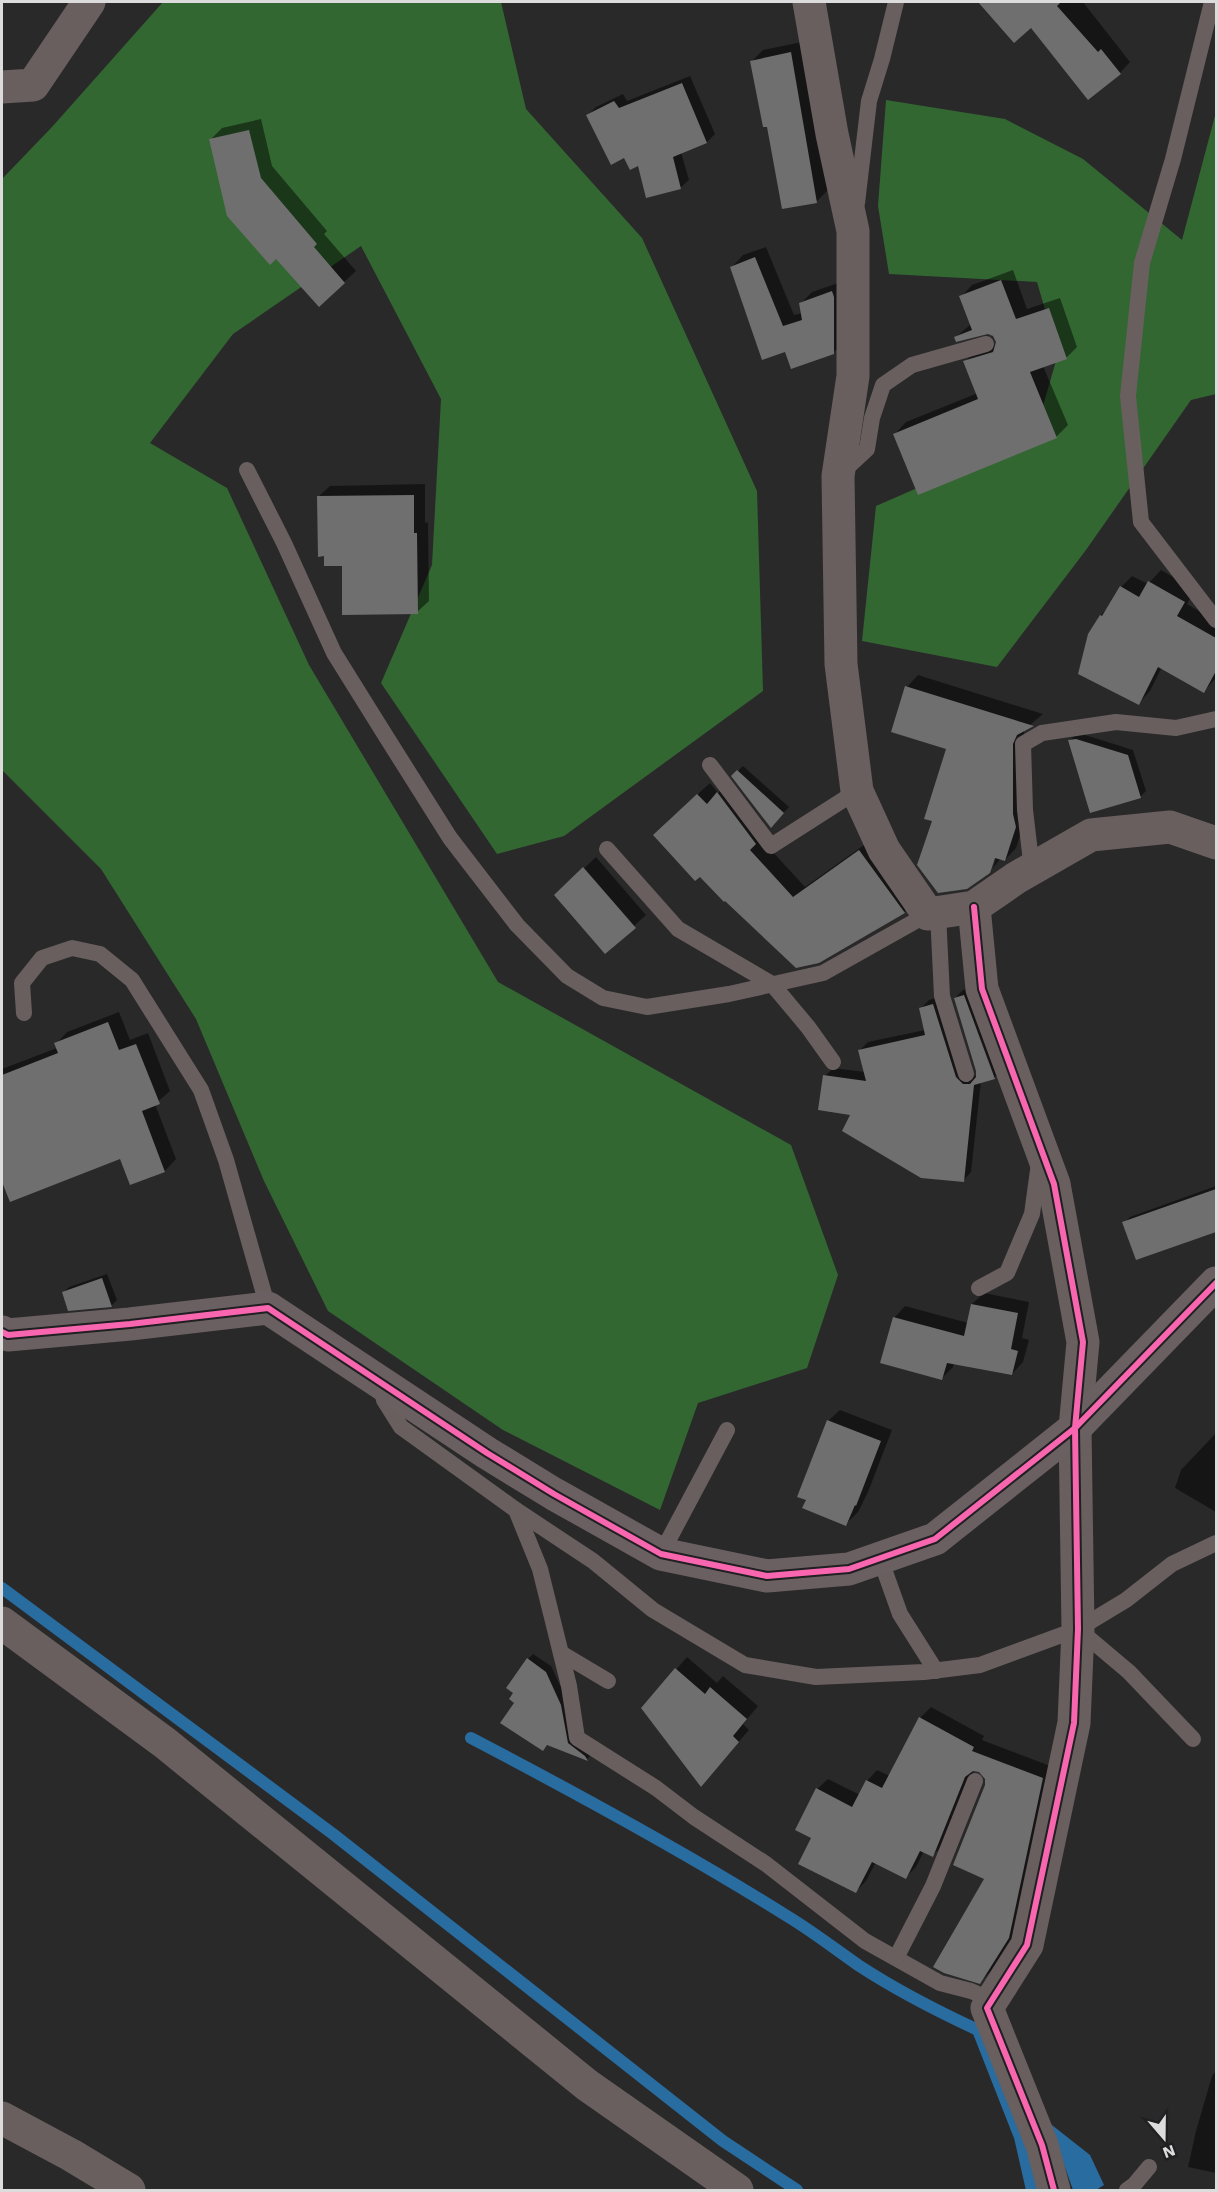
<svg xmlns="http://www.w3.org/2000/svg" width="1218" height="2192" font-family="'Work Sans',sans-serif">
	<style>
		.forest { fill: #326732 }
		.water { fill: #286ca0 }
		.shadow { fill: #0007 }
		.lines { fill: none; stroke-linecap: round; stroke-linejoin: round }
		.stream { stroke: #286ca0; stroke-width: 12 }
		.building { fill: #706f6f }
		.lane { stroke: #695f5f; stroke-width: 16 }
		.street { stroke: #695f5f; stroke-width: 33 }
		.secondary { stroke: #6b6061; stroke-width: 33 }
		.cycleway-casing { stroke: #201f21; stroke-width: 10 }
		.cycleway { stroke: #f766af; stroke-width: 6 }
	</style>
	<rect width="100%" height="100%" fill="#2a292a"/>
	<g class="forest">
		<path d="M 163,2 L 501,2 L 526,109 L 642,238 L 757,491 L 763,691 L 564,836 L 497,854 L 381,683 L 432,565 L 441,399 L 361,246 L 233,334 L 150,443 L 227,488 L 309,665 L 498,982 L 791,1145 L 838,1275 L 807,1368 L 698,1403 L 660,1510 L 503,1430 L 328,1311 L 264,1181 L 196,1019 L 101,869 L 2,770 L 2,179 L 52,127 Z"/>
		<path d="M 886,100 L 1005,119 L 1083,159 L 1182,240 L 1216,112 L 1216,394 L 1191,400 L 1086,550 L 997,667 L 862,641 L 876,506 L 1034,437 L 1058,354 L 1037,282 L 889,274 L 878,206 Z"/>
	</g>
	<path class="water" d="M 1043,2118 L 1090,2155 L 1104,2185 L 1096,2190 L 1073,2190 L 1062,2159 Z"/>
	<g class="shadow">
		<path d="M 981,2 L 1083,2 L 1130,62 L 1120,73 L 1031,26 L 1014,41 Z"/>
		<path d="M 802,42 L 828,190 L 817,201 L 768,125 L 752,61 L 763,50 Z"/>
		<path d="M 690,76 L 715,134 L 707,142 L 681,152 L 689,180 L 680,188 L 624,156 L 588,115 L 596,107 L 623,94 L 627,101 Z"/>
		<path d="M 261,119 L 272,166 L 327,231 L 324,234 L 356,271 L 344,282 L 277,257 L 211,139 L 222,128 Z"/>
		<path d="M 766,247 L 794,315 L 802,313 L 800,304 L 812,292 L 844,281 L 845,341 L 833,353 L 786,350 L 732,267 L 743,255 Z"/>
		<path d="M 1013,270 L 1027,309 L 1060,298 L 1077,347 L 1066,358 L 1043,366 L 1068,425 L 1056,437 L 895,434 L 906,422 L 978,393 L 965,362 L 977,350 L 997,344 L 995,336 L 988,332 L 956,337 L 971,324 L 961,297 L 972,285 Z"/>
		<path d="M 425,484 L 425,523 L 428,522 L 429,601 L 417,612 L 343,564 L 318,497 L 330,486 Z"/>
		<path d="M 1161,570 L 1195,590 L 1187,604 L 1216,621 L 1216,678 L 1204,691 L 1162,667 L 1150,691 L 1139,703 L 1101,615 L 1109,607 L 1121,587 L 1132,576 L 1148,584 Z"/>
		<path d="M 918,675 L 1043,714 L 1024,730 L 1024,803 L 1027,814 L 1016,848 L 1005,860 L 1001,858 L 993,868 L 998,851 L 934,820 L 948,748 L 907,687 Z"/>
		<path d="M 1082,734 L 1133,750 L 1146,791 L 1140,797 L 1070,740 L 1076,735 Z"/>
		<path d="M 743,766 L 789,807 L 771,826 L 733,776 Z"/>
		<path d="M 729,782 L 760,838 L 805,887 L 871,840 L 915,901 L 904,912 L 819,962 L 666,823 L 710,783 L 718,793 Z"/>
		<path d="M 596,857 L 646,915 L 605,952 L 567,884 Z"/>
		<path d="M 972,987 L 1002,1070 L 994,1078 L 981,1081 L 971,1172 L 963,1181 L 852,1113 L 825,1076 L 833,1068 L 865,1072 L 860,1050 L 868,1042 L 925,1030 L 921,1008 L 929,1000 L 941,996 L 972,1077 L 976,1076 L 978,1071 L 955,998 L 963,990 Z"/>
		<path d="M 119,1012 L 130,1040 L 148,1033 L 170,1091 L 155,1104 L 176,1159 L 165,1171 L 131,1184 L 121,1157 L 10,1201 L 2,1178 L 2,1168 L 7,1163 L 2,1151 L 2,1069 L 57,1048 L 56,1044 L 67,1032 Z"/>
		<path d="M 1216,1186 L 1216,1230 L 1137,1258 L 1124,1223 L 1130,1217 Z"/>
		<path d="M 107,1274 L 117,1300 L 112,1305 L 69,1309 L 63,1293 L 69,1287 Z"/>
		<path d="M 984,1293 L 1029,1302 L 1022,1338 L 1029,1340 L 1023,1362 L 1012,1374 L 954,1363 L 953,1367 L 942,1378 L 894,1318 L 905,1306 L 968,1323 L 972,1304 Z"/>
		<path d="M 840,1410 L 892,1430 L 868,1492 L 858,1512 L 846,1524 L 828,1421 Z"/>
		<path d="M 1216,1433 L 1216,1512 L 1175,1488 L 1181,1470 Z"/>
		<path d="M 533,1654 L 551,1666 L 592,1754 L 587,1759 L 548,1744 L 543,1750 L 516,1702 L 528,1659 Z"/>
		<path d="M 687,1657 L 717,1683 L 723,1676 L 758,1706 L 743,1724 L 749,1730 L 701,1785 L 643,1708 Z"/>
		<path d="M 931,1707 L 984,1736 L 982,1740 L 1053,1767 L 1019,1926 L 991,1971 L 980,1982 L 986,1878 L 986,1785 L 984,1773 L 974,1769 L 943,1845 L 933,1855 L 924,1851 L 916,1867 L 906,1877 L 876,1862 L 866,1881 L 856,1891 L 813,1838 L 817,1789 L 828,1779 L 860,1795 L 867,1781 L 877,1770 L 890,1776 L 920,1718 Z"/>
		<path d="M 1216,2071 L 1216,2173 L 1188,2167 L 1196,2131 L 1212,2076 Z"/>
	</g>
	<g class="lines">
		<g class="stream">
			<path d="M 2,1588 L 333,1834 L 723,2141 L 797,2190"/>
			<path d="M 471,1738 C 578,1794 685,1852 787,1916 C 812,1931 835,1949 858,1965 C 896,1990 937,2011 978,2030 L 1020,2137 L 1032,2190"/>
		</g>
	</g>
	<g class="building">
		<path d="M 978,2 L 1061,2 L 1057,6 L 1098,52 L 1101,49 L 1121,74 L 1088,100 L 1031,28 L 1014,43 Z"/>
		<path d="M 791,52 L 817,203 L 782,209 L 767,127 L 763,127 L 750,61 Z"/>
		<path d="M 682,83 L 707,143 L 673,157 L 681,189 L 646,198 L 638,166 L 630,170 L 624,158 L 611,165 L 586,115 L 614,101 L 619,108 Z"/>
		<path d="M 249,130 L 261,178 L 317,244 L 314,247 L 345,283 L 319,307 L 276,259 L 270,265 L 227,216 L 209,139 Z"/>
		<path d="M 755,257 L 783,326 L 802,320 L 799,303 L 832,291 L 834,297 L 834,354 L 791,369 L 785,352 L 762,360 L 730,267 Z"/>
		<path d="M 1001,280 L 1016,319 L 1049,308 L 1067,359 L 1030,372 L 1057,438 L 918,495 L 893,434 L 978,399 L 963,361 L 993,352 L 996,342 L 993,336 L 988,334 L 956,342 L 954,337 L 972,330 L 959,296 Z"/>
		<path d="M 414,495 L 414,533 L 417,533 L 418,614 L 342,615 L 342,566 L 324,566 L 324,556 L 318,557 L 317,496 Z"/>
		<path d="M 1148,581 L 1185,602 L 1177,616 L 1216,638 L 1216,671 L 1204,693 L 1158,667 L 1139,705 L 1078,674 L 1088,634 L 1100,615 L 1102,616 L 1120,586 L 1139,597 Z"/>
		<path d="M 905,686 L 1034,726 L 1017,735 L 1013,744 L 1013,814 L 1016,827 L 1005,861 L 995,858 L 990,873 L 967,889 L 938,893 L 917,865 L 932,821 L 924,819 L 946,749 L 891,732 Z"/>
		<path d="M 1076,739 L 1128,755 L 1141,798 L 1090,813 L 1068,740 Z"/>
		<path d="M 737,770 L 784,813 L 771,828 L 731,776 Z"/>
		<path d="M 717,792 L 756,844 L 750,850 L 793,897 L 859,850 L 905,913 L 819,963 L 796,968 L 725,901 L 724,902 L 700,877 L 695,881 L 653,835 L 697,794 L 707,804 Z"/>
		<path d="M 583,867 L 636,928 L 605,954 L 554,895 Z"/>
		<path d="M 964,995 L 995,1079 L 974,1085 L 964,1182 L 921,1178 L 842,1131 L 850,1115 L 818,1110 L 823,1075 L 866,1081 L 858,1050 L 925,1035 L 919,1008 L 933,1004 L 956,1077 L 963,1084 L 970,1084 L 976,1077 L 976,1071 L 954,998 Z"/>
		<path d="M 108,1022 L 119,1050 L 136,1044 L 160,1104 L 142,1111 L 165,1172 L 130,1185 L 120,1159 L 10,1202 L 2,1182 L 2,1075 L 58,1053 L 54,1043 Z"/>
		<path d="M 1216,1189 L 1216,1232 L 1136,1260 L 1122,1222 Z"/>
		<path d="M 102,1278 L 112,1307 L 68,1311 L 62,1292 Z"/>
		<path d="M 971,1304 L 1018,1313 L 1011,1349 L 1018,1351 L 1012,1375 L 947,1363 L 942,1380 L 880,1363 L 893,1317 L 964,1336 Z"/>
		<path d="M 827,1420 L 881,1441 L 856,1506 L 855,1505 L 846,1526 L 802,1508 L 806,1500 L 797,1497 Z"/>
		<path d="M 527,1658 L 546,1672 L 561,1705 L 568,1743 L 585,1756 L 588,1761 L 547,1745 L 543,1751 L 500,1723 L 514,1703 L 509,1699 L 513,1693 L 506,1688 Z"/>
		<path d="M 675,1668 L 705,1694 L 710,1687 L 747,1719 L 733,1736 L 739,1742 L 701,1787 L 641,1708 Z"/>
		<path d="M 919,1717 L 974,1747 L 972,1751 L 1043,1778 L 1009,1938 L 980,1984 L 944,1973 L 933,1967 L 984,1879 L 953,1865 L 985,1785 L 985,1779 L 979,1772 L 973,1771 L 965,1777 L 933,1857 L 920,1851 L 906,1879 L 872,1862 L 856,1893 L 798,1864 L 811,1838 L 795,1830 L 816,1788 L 852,1807 L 866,1780 L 882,1788 Z"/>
	</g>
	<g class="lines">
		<g class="lane">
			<path d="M 1212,2 L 1173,159 L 1142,263 L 1128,396 L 1141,522 L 1216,620"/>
			<path d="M 857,203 L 869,101 L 882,59 L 896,2"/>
			<path d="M 247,470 L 284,543 L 334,653 L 387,738 L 450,838 L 517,925 L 567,976 L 603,998 L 647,1007 L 729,994 L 823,973 L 928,914"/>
			<path d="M 841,473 L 867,449 L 872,418 L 883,385 L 912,365 L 986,344"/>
			<path d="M 710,765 L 771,846 L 857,791"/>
			<path d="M 607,849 L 678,929 L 772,984 L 808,1027 L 833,1062"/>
			<path d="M 1032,870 L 1025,810 L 1023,744 L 1042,733 L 1116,722 L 1176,728 L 1216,719"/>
			<path d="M 938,913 L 942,996 L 966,1074"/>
			<path d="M 24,1013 L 22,983 L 42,958 L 72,948 L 100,954 L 132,980 L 201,1090 L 226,1160 L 268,1308"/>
			<path d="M 979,1288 L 1007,1273 L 1032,1214 L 1039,1163"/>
			<path d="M 381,1388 L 384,1400 L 401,1427 L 516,1510 L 540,1569 L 569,1686 L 577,1738 L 656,1788 L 694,1817 L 766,1864 L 865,1941 L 940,1983 L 971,1991 L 992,2000"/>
			<path d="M 516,1510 L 593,1561 L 653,1610 L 745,1665 L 816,1677 L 924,1672 L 980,1665 L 1078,1629 L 1126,1600 L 1172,1564 L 1216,1543"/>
			<path d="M 661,1554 L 727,1430"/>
			<path d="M 880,1558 L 900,1614 L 936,1671"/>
			<path d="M 1078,1629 L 1129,1672 L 1193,1739"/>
			<path d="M 561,1653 L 608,1681"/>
			<path d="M 896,1958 L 933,1886 L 975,1781"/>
			<path d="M 1127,2190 L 1134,2185 L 1149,2167"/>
		</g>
		<g class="street">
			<path d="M 809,2 L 832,134 L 853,231 L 853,376 L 838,476 L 841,664 L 857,791 L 884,850 L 928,914 L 974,907 L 1016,878 L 1091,835 L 1170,827 L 1216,843"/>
			<path d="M 2,87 L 33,85 L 89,2"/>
			<path d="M 974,907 L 982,989 L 1054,1184 L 1083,1342 L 1075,1428 L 1078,1629 L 1074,1723 L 1027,1945 L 987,2008 L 1042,2145 L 1054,2190"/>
			<path d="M 2,1623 L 165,1743 L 587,2085 L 737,2190"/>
			<path d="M 2,2118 L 71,2155 L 129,2190"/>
		</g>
		<path class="secondary" d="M 2,1332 L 8,1335 L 130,1324 L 268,1308 L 487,1453 L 554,1494 L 661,1554 L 767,1576 L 849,1569 L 935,1539 L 1075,1428 L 1216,1283"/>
		<g class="cycleway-casing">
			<g id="cycleway">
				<path d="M 974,907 L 982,989 L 1054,1184 L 1083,1342 L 1075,1428 L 1078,1629 L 1074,1723 L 1027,1945 L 987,2008 L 1042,2145 L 1054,2190"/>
				<path d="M 2,1332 L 8,1335 L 130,1324 L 268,1308 L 487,1453 L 554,1494 L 661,1554 L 767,1576 L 849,1569 L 935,1539 L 1075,1428 L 1216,1283"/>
			</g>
		</g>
		<use href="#cycleway" class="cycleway"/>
	</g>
	<rect width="1218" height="2192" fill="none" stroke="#dddcdd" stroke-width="6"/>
	<g transform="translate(1164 2138) rotate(160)" stroke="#201f21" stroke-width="4.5" paint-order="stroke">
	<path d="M0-4.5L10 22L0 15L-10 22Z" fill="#dddcdd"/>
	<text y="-9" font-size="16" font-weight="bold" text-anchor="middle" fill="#dddcdd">N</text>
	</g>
</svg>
